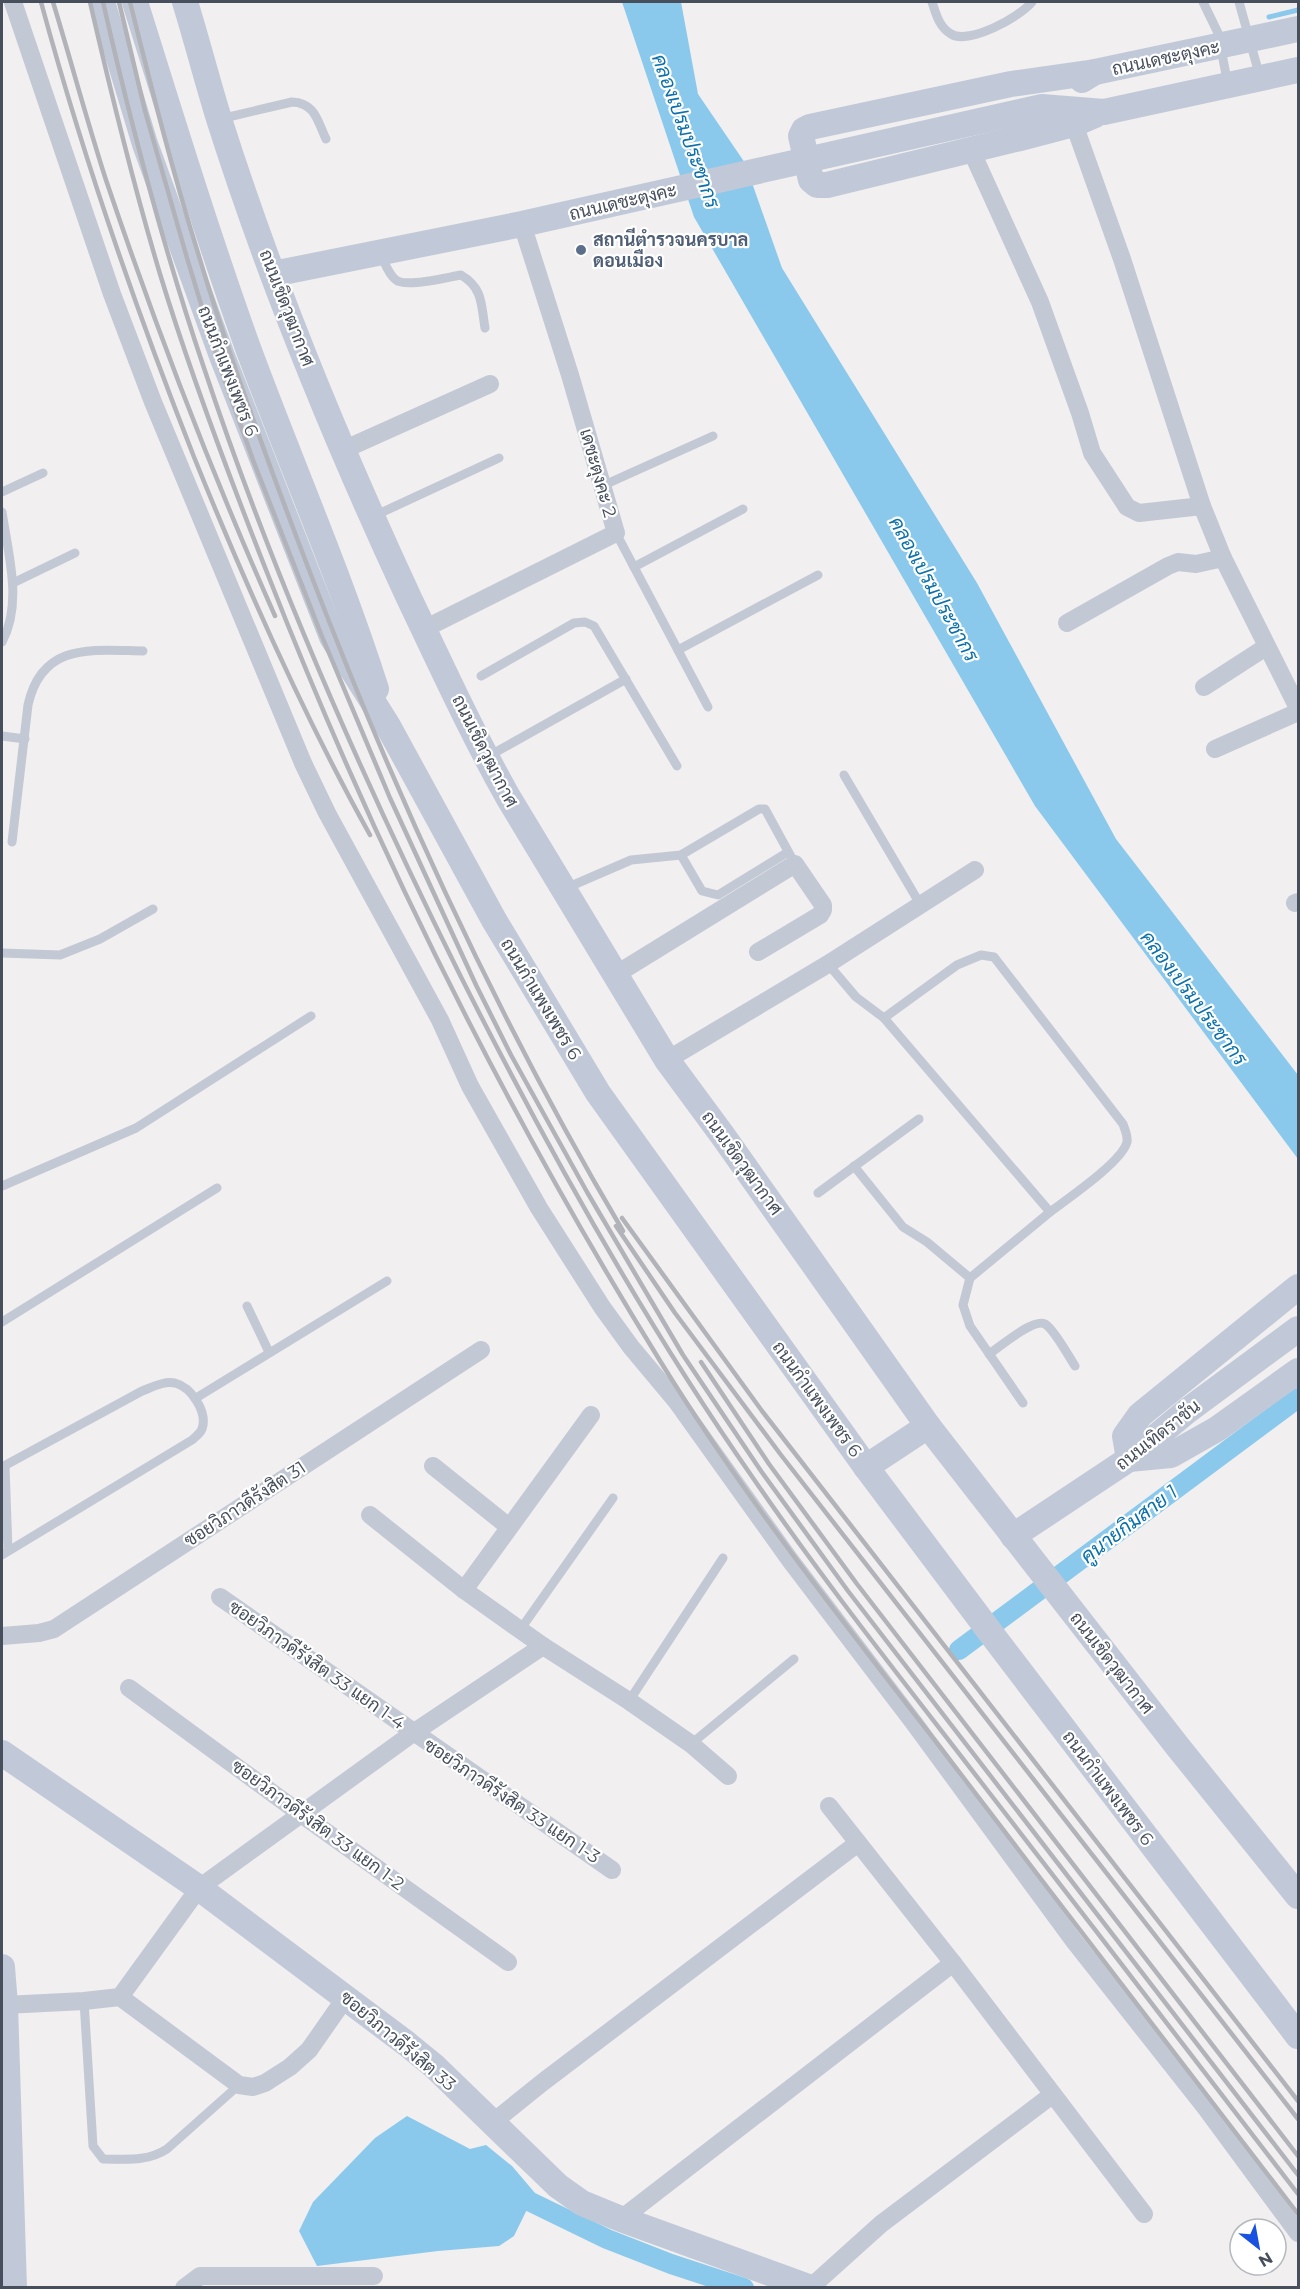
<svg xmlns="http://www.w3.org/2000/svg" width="1300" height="2289" font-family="Montserrat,Sarabun,sans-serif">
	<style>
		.water { fill: #8ac9ec }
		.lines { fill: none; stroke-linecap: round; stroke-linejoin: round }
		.stream { stroke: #8ac9ec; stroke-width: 5 }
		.canal { stroke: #8ac9ec; stroke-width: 20 }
		.lane { stroke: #c2c8d4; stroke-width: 9 }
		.street { stroke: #c2c8d4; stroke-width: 18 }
		.secondary { stroke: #c1c9d8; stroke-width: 26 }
		.rail { stroke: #b1b3b9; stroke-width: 4.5 }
		.service-dot { fill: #5c6f8a; stroke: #fff; stroke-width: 2 }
		.labels { text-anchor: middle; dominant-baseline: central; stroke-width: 4.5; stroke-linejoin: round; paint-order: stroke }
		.street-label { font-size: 18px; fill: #474f5c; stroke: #fff }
		.service-label { font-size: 18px; font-weight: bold; fill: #4e5e75; stroke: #fff; text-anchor: start }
		.water-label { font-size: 20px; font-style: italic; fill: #0c71aa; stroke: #fff }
	</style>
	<rect width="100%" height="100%" fill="#f1efef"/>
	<g class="water">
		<path d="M 622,2 L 681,2 L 698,94 L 745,163 L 782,268 L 977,583 L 1116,839 L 1298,1075 L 1298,1159 L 1035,806 L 694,217 Z"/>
		<path d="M 407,2116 L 470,2149 L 486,2145 L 512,2166 L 535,2193 L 514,2236 L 499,2246 L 438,2251 L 317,2266 L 299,2231 L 313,2202 L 375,2138 Z"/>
	</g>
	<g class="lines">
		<path class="stream" d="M 1269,17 L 1298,10"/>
		<g class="canal">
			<path d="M 959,1650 L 1298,1398"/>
			<path d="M 508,2191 L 607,2239 L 671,2264 L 744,2288"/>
		</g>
		<g class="lane">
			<path d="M 932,2 C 936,14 939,27 951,34 C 969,45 1020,17 1032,2"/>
			<path d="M 1203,2 L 1218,33 L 1228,85"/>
			<path d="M 1239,2 L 1260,77"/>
			<path d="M 220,119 L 292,102 C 315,103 317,120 326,139"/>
			<path d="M 381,255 C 385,263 388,274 396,280 C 406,288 448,277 461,275 C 483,288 481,304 485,328"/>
			<path d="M 602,486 L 713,436"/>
			<path d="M 2,492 L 43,473"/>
			<path d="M 2,512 C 8,553 23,603 2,642"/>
			<path d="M 374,516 L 499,458"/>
			<path d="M 616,533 L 708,707"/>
			<path d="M 634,567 L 743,509"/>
			<path d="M 13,583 L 75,553"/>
			<path d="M 678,650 L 818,575"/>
			<path d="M 481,676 L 574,623 L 585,622 L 594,626 L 677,766"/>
			<path d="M 2,736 L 25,739"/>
			<path d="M 487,757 L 626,679"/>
			<path d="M 844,775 L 920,904"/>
			<path d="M 12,842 L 28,705 C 42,642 92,650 143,651"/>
			<path d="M 681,855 L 702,891 L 718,895 L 788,852"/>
			<path d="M 564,889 L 631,860 L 681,855 L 759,809 L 765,809 L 795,864"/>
			<path d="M 2,953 L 60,955 L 100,939 L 153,909"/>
			<path d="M 828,964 L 856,997 L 884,1018 L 1050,1212 L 970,1278"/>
			<path d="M 884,1018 L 957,965 L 981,955 L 994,957 L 1123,1124 C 1125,1130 1128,1136 1127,1142 C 1122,1162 1067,1199 1050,1212"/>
			<path d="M 854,1166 L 903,1227 L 927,1242 L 970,1278 L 963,1305 L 970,1326 L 1023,1403"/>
			<path d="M 2,1186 L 136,1128 L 311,1016"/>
			<path d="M 818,1193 L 919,1119"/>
			<path d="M 247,1306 L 269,1352"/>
			<path d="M 2,1322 L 217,1188"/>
			<path d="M 989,1354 C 1000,1347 1033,1318 1045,1324 C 1054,1329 1069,1357 1075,1366"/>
			<path d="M 196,1398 L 387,1281"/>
			<path d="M 5,1466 L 8,1551"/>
			<path d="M 2,1467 L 142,1391 C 153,1387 163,1381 175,1383 C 191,1387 208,1412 202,1429 C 200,1434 196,1436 192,1440 L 2,1555"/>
			<path d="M 520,1630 L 613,1498"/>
			<path d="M 629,1701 L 723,1558"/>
			<path d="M 691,1744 L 794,1659"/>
			<path d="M 84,2001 L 93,2146 L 103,2159 C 126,2159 147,2162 167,2149 L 239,2085"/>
		</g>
		<g class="street">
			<path d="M 13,2 L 112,294 L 153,402 L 303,763 L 327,813 L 440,1020 L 470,1086 L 539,1208 L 602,1307 L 631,1347 L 677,1402 L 790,1560 L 914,1723 L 1074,1941 L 1205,2107 L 1298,2233"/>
			<path d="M 1074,124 L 1122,259 L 1202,506 L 1223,558 L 1298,708"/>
			<path d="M 971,150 L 1040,302 L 1080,413 L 1092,453 L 1127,507 L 1139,513 L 1202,506"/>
			<path d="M 343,450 L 490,384"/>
			<path d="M 1067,623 L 1168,566 L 1178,562 L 1196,564 L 1223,558"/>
			<path d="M 424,629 L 616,533 L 570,375 L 522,224"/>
			<path d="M 1204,687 L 1266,647"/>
			<path d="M 1215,749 L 1298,712"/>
			<path d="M 1295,903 L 1298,902"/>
			<path d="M 615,975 L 795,864 L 823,905 L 823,910 L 820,915 L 758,952"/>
			<path d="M 667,1060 L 828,964 L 975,870"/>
			<path d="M 433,1466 L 509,1527"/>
			<path d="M 370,1515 L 464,1590 L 543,1646 L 629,1701 L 691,1744 L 728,1776"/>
			<path d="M 464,1590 L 591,1415"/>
			<path d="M 220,1597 L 612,1870"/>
			<path d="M 2,1636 L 39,1633 L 54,1629 L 481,1350"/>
			<path d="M 129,1688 L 301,1814 L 508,1962"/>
			<path d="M 829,1806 L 953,1963 L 1144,2214"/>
			<path d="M 120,1997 L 199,1888 L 413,1733 L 543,1646"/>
			<path d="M 5,2005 L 84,2001 L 120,1997 L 239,2085 L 253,2087 L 265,2083 L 290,2067 L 309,2050 L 346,1997"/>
			<path d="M 492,2123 L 543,2082 L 858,1843"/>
			<path d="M 621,2219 L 953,1963"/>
			<path d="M 811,2287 L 881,2224 L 1052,2095"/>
			<path d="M 184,2288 L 200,2276 L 374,2276"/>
		</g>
		<g class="secondary">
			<path d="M 102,2 L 145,144 L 222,356 L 332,637 L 388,726 L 494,920 L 598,1093 L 866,1467 L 996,1640 L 1298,2036"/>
			<path d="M 135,2 C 171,117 207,234 248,348 C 290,462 339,573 376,689"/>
			<path d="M 185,2 C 197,41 207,80 219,119 C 271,283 337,443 409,598 C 441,665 472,733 508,797 L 667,1060 L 723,1136 L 928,1426 L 1178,1747 L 1298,1896"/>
			<path d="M 1095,72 L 1011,84 L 810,127 L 804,130 L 801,136 L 811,180 L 817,185 L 827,185 L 1020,138 L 1074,124 L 1095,115"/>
			<path d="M 1082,80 L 1095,72 L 1298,29"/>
			<path d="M 273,274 L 522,224 L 1042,107 L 1104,112 L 1298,70"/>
			<path d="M 1298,1287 L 1140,1415 L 1125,1436 L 1129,1459 L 1171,1455 L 1217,1429 L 1298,1371"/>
			<path d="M 866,1467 L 928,1426"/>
			<path d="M 1013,1536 L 1129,1459 L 1187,1411 L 1298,1329"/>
			<path d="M 2,1753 L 199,1888 L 407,2044 L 434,2066 L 558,2186 L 582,2203 L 621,2219 L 811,2288"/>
			<path d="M 2,1967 L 5,2005 L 14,2288"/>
		</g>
		<g class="rail">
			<path d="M 41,2 C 83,157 135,307 194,457 C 246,586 302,713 370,835"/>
			<path d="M 53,2 C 71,61 87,121 106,180 C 156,328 212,474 275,616"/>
			<path d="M 90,2 C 111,93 133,184 160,274 C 191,376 229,476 268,575 C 375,849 507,1114 662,1364 C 745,1498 844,1623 940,1747 C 1059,1903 1179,2059 1298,2214"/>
			<path d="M 103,2 C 131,125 163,247 204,368 C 273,576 362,778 460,975 C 547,1148 642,1319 753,1478 C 825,1583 904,1682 981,1782 C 1087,1919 1193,2057 1298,2194"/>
			<path d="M 119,2 L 145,111 L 187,258 L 221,370 L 253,460 L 321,634 L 390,798 L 476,985 L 511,1055 L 587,1192 L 683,1355 L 761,1471 L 848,1591 L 1298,2175"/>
			<path d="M 130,2 C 151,86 172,170 198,253 C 229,357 267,460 306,562 C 394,793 497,1018 623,1231"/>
			<path d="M 622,1218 L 762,1411 L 1298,2101"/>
			<path d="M 616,1226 L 675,1313 L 781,1455 L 1298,2119"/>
			<path d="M 701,1362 L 769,1464 L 857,1584 L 1298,2156"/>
		</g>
	</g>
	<circle class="service-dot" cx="581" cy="250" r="6"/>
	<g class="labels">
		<g class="street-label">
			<text transform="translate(1166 58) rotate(-12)">ถนนเดชะตุงคะ</text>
			<text transform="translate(623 202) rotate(-13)">ถนนเดชะตุงคะ</text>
			<text transform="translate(287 308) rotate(69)">ถนนเชิดวุฒากาศ</text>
			<text transform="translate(228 371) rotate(69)">ถนนกำแพงเพชร 6</text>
			<text transform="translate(598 473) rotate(74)">เดชะตุงคะ 2</text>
			<text transform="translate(485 751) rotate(63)">ถนนเชิดวุฒากาศ</text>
			<text transform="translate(541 999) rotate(59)">ถนนกำแพงเพชร 6</text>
			<text transform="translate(742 1163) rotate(54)">ถนนเชิดวุฒากาศ</text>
			<text transform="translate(817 1399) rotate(54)">ถนนกำแพงเพชร 6</text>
			<text transform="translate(1158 1435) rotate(-38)">ถนนเทิดราชัน</text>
			<text transform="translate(245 1504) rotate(-33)">ซอยวิภาวดีรังสิต 31</text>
			<text transform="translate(1112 1663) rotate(52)">ถนนเชิดวุฒากาศ</text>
			<text transform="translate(317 1665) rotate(35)">ซอยวิภาวดีรังสิต 33 แยก 1-4</text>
			<text transform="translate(1108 1788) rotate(53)">ถนนกำแพงเพชร 6</text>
			<text transform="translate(512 1801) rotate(34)">ซอยวิภาวดีรังสิต 33 แยก 1-3</text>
			<text transform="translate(318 1825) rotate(36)">ซอยวิภาวดีรังสิต 33 แยก 1-2</text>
			<text transform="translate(398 2041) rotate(40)">ซอยวิภาวดีรังสิต 33</text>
		</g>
		<g class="service-label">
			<text x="593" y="240">สถานีตำรวจนครบาล<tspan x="593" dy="21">ดอนเมือง</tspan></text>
		</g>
		<g class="water-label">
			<text transform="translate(686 131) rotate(70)">คลองเปรมประชากร</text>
			<text transform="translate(934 589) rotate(61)">คลองเปรมประชากร</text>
			<text transform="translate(1194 998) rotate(53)">คลองเปรมประชากร</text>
			<text transform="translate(1129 1524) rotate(-37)">คูนายกิมสาย 1</text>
		</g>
	</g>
	<rect width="1300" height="2289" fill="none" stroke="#474f5c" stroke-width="6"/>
	<g transform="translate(1258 2247) rotate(149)"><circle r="28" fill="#ffffff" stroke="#b5b9be" stroke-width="1.5"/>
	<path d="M0-4.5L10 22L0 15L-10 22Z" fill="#1952e1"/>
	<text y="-9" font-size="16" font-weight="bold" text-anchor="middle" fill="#474f5c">N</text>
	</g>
</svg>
